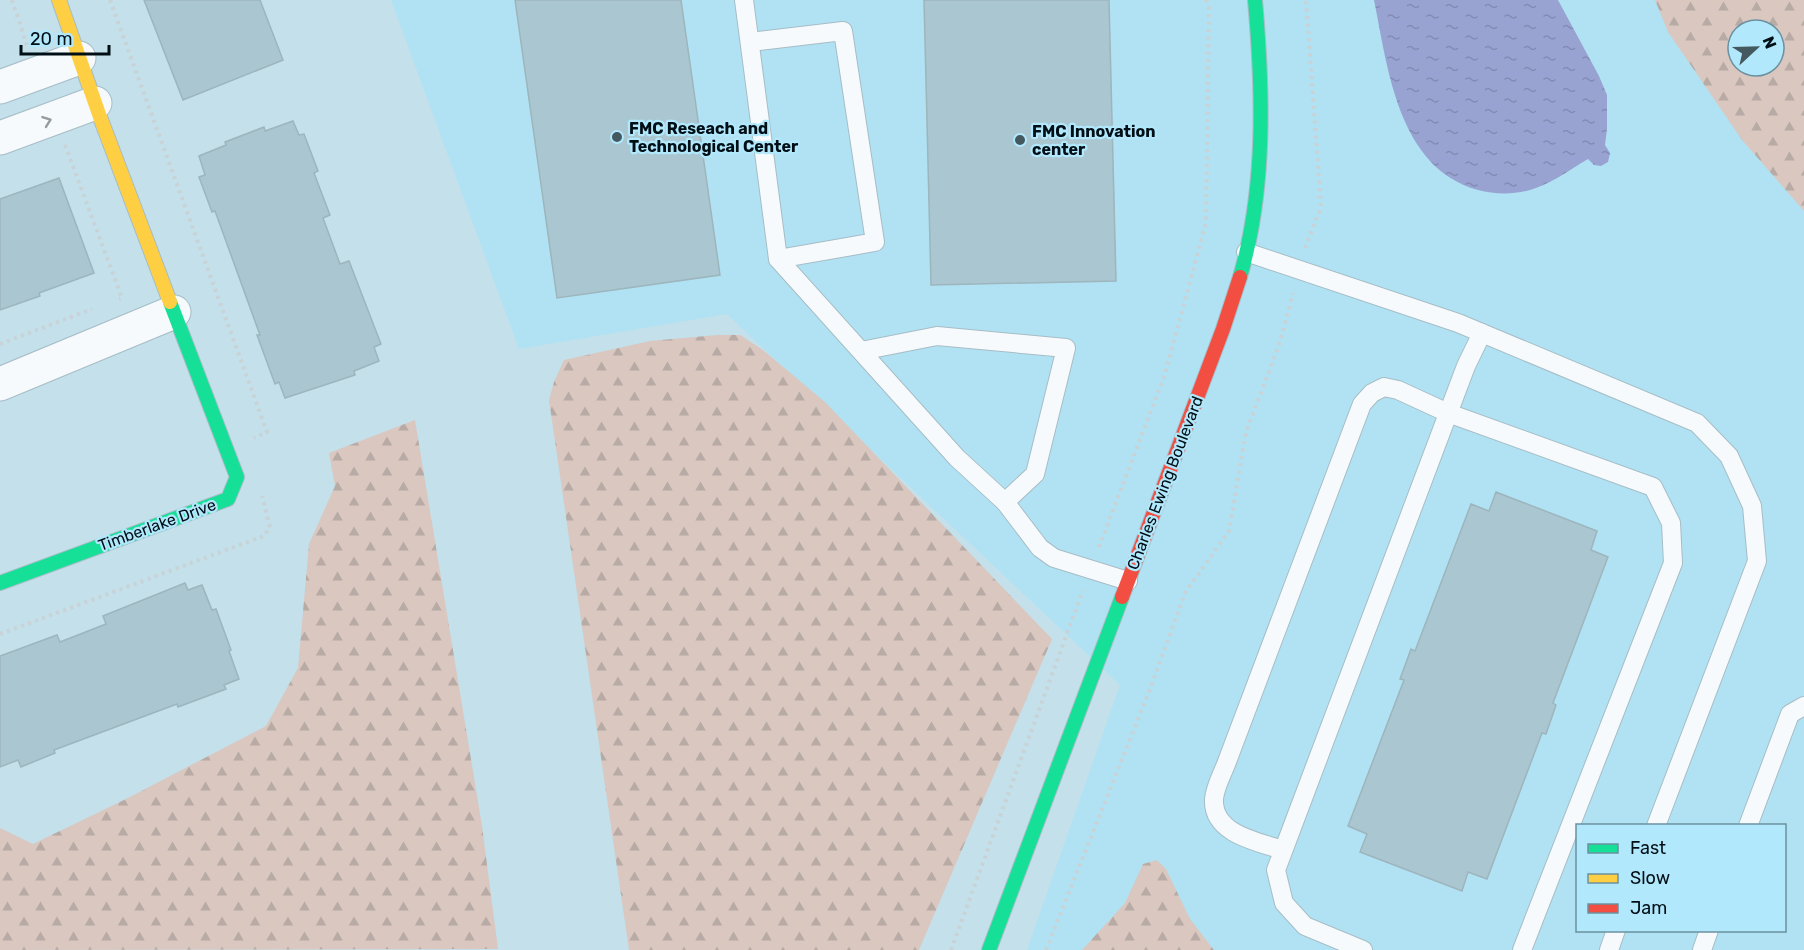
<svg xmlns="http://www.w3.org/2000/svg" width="1804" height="950" font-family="Rubik,sans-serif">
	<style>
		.built { fill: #b1e2f3; fill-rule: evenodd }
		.forest { fill: url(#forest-firs); fill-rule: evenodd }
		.water { fill: url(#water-ripples) }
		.building { fill: #a9c6d1; stroke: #9db5bd; stroke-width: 1.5 }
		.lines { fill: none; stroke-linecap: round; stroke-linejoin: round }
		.lane-casing { stroke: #a6bdc6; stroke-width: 20 }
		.street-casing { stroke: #a6bdc6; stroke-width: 35 }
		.fast-casing { stroke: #a6bdc6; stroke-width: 16 }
		.slow-casing { stroke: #a6bdc6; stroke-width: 16 }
		.jam-casing { stroke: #a6bdc6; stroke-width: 16 }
		.path { stroke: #c9d2d5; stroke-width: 4; stroke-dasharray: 3 4.5; stroke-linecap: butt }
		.lane { stroke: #f6fafc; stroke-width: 18 }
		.street { stroke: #f6fafc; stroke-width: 33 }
		.fast { stroke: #16e098; stroke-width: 14 }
		.slow { stroke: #ffcf43; stroke-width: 14 }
		.jam { stroke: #f24e42; stroke-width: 14 }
		.oneway { stroke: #949ca0 }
		.poi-dot { fill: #445860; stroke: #b2e8fc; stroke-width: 2 }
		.labels { text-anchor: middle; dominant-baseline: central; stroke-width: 4.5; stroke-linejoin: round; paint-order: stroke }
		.poi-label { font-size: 16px; font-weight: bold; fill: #000e15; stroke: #b2e8fc; text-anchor: start }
		.street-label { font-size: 16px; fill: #000e15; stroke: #b2e8fc }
	</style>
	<defs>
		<pattern id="forest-firs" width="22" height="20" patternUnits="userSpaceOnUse" patternTransform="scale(1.5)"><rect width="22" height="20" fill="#d9c7c0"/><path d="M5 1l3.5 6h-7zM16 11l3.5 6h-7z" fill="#b8aaa4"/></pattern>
		<pattern id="water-ripples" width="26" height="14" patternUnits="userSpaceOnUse" patternTransform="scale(1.5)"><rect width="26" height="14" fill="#99a3d2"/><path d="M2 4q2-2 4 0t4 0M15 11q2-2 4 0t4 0" fill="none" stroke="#828bb3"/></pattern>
	</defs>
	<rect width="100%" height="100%" fill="#c3e0eb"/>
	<path class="built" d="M 391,0 L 1804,0 L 1804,950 L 1027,950 L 1120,685 L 727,314 L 519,349 ZM 1738,30 L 1774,30 L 1774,66 L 1738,66 ZM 1578,826 L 1784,826 L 1784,930 L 1578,930 Z"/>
	<g class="forest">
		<path d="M 1655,0 L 1804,0 L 1804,211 L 1742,140 L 1668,32 ZM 1738,30 L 1774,30 L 1774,66 L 1738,66 Z"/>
		<path d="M 717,335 L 740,335 L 763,350 L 825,402 L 1052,639 L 919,950 L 629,950 L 549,400 L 554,382 L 564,360 L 650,341 Z"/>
		<path d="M 415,420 L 482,826 L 498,949 L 0,950 L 0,828 L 33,844 L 126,799 L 266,726 L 298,668 L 309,544 L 335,486 L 329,453 Z"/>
		<path d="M 1157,860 L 1166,869 L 1190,919 L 1214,950 L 1082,950 L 1125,903 L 1143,864 Z"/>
	</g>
	<path class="water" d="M 1374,0 L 1558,0 L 1599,76 L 1607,95 L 1607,129 L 1605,145 L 1610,153 L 1608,162 L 1601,166 L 1594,165 L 1588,159 C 1571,169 1555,181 1536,188 C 1518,195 1496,195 1478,190 C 1398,168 1388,69 1374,0 Z"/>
	<g class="building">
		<path d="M 144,0 L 260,0 L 283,60 L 183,100 Z"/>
		<path d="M 515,0 L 681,0 L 720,275 L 557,298 Z"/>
		<path d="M 924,0 L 1109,0 L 1116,281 L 931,285 Z"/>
		<path d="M 293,121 L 299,135 L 304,134 L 318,171 L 314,173 L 330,215 L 323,218 L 340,264 L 349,261 L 381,344 L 374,347 L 379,361 L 354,371 L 355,375 L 285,398 L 279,382 L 275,384 L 257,335 L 260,335 L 215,211 L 212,212 L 199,177 L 205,175 L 199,156 L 226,145 L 225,142 L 264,127 L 265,131 Z"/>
		<path d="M 59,178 L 94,273 L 39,293 L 40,296 L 0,310 L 0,199 Z"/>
		<path d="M 1496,492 L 1597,531 L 1591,550 L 1608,557 L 1553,703 L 1556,705 L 1546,734 L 1542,733 L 1487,879 L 1468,872 L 1462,891 L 1360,852 L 1367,834 L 1348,826 L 1404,680 L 1400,679 L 1411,649 L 1415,651 L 1471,504 L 1489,511 Z"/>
		<path d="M 185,583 L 188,590 L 202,585 L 212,610 L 216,609 L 231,650 L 229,651 L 239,679 L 224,685 L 226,689 L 178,707 L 177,704 L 54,750 L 55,753 L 21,767 L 18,760 L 0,767 L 0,656 L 57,635 L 60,642 L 106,624 L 103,616 Z"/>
	</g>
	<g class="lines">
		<g class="lane-casing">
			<g id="lane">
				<path d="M 744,0 L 778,259 L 957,458 L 1005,502 L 1035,474 L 1066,348 L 937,336 L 861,351"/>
				<path d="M 750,42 L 843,31 L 875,242 L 778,259"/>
				<path d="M 1246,252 L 1458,323 L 1697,423 L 1729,456 L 1752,506 L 1757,561 L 1656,826"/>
				<path d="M 1005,502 L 1040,548 L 1054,558 L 1128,581"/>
				<path d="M 1748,826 L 1790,714 L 1804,706"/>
				<path d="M 1283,850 C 1258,842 1212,834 1214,799 C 1215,786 1224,771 1228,759 L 1362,404 L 1372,393 L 1384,387 L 1398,390 L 1448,413 L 1653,487 L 1671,523 L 1673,563 L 1522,950"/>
				<path d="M 1363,950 L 1305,926 L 1284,903 L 1276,870 L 1466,366 L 1482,333"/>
				<path d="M 1609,950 L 1616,930"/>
				<path d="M 1702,950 L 1709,930"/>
			</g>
		</g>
		<g class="street-casing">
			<g id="street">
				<path d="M 0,87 L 79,58"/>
				<path d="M 0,138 L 95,103"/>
				<path d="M 0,384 L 174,312"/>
			</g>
		</g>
		<g class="fast-casing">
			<g id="fast">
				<path d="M 1240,277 C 1266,188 1263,91 1255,0"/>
				<path d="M 0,583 L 228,499 L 237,477 L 170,302"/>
				<path d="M 989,950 L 1122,597"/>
			</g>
		</g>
		<g class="slow-casing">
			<path id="slow" d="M 59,0 L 100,117 L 170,302"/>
		</g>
		<g class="jam-casing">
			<path id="jam" d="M 1122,597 L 1223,329 L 1240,277"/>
		</g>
		<g class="path">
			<path d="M 12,0 L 27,45"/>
			<path d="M 110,0 L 267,432 L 254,438"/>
			<path d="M 65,145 L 122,298 L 119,299"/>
			<path d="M 1305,248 L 1321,207 L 1306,0"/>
			<path d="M 0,344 L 92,309"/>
			<path d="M 1099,547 L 1165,374 L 1206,222 L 1209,7 L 1206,0"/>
			<path d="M 0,634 L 264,536 L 270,527 L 262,496"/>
			<path d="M 951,950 L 1083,590"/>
			<path d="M 1046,950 L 1150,689 L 1185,593 L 1229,531 L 1246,432 L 1280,342 L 1293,293"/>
		</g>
		<use href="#lane" class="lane"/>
		<use href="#street" class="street"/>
		<use href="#fast" class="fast"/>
		<use href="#slow" class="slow"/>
		<use href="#jam" class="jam"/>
	</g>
	<defs><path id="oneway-chevron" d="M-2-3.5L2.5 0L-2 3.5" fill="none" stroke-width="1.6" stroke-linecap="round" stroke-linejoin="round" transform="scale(1.5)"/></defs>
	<use class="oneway" href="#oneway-chevron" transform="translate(47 121) rotate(-20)"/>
	<g class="poi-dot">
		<circle cx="617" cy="137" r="6"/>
		<circle cx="1020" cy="140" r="6"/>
	</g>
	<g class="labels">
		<g class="poi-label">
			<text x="629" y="128">FMC Reseach and<tspan x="629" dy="18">Technological Center</tspan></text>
			<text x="1032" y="131">FMC Innovation<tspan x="1032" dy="18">center</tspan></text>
		</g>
		<g class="street-label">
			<text transform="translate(1165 483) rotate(-69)">Charles Ewing Boulevard</text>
			<text transform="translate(157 525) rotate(-20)">Timberlake Drive</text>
		</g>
	</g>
	<rect x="1576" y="824" width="210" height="108" fill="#b2e8fc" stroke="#6b91a0" stroke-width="1.5"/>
	<rect x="1588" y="844" width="30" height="9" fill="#16e098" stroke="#6b91a0" stroke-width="1.5"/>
	<text x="1630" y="854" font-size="18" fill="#000e15">Fast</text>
	<rect x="1588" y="874" width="30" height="9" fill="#ffcf43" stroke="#6b91a0" stroke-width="1.5"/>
	<text x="1630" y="884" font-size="18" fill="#000e15">Slow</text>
	<rect x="1588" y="904" width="30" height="9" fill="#f24e42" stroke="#6b91a0" stroke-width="1.5"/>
	<text x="1630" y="914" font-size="18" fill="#000e15">Jam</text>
	<g transform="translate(1756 48) rotate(68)"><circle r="28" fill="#b2e8fc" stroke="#6b91a0" stroke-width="1.5"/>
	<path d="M0-4.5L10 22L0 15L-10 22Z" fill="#445860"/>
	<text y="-9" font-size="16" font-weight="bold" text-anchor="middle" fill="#000e15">N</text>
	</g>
	<path d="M21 45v9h88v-9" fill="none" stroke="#000e15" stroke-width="3"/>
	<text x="30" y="45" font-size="18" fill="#000e15" stroke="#b2e8fc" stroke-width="4.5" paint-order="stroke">20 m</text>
</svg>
